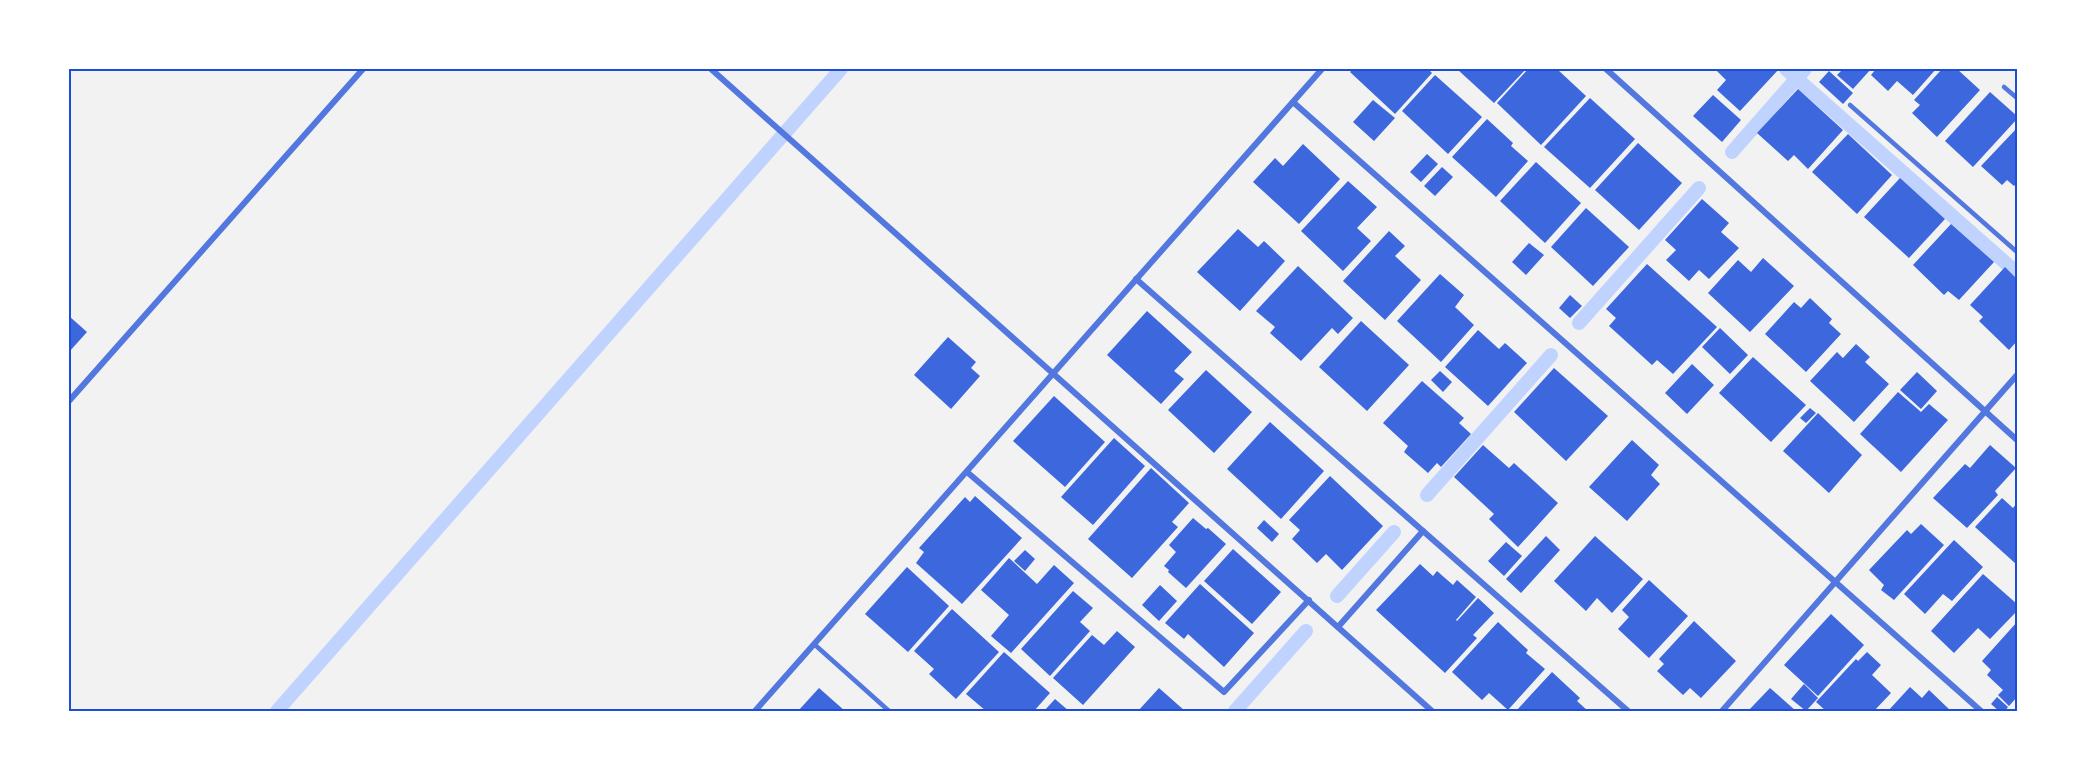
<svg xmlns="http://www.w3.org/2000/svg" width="2086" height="780" font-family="Bitter,serif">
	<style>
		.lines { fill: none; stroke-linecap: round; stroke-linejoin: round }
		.stream { stroke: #bfd3fe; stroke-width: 14 }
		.building { fill: #3d67dc }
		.service { stroke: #5277de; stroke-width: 4.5 }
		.minor { stroke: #5277de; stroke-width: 6 }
		.neatline { fill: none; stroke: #1d4ed8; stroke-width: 2 }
	</style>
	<rect width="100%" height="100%" fill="#f2f2f2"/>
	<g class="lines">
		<g class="stream">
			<path d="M 1786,69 L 2017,273"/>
			<path d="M 1732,152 L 1805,69"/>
			<path d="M 1579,323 L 1699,188"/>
			<path d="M 1427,495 L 1551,355"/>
			<path d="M 1337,596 L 1394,532"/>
			<path d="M 277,711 L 841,69"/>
			<path d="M 1235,711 L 1306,631"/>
		</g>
	</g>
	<g class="building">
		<path d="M 1353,69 L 1428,69 L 1432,73 L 1395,114 L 1350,72 Z"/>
		<path d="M 1457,69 L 1526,69 L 1494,103 Z"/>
		<path d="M 1528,69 L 1557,69 L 1586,96 L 1541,145 L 1497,103 Z"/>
		<path d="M 1715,69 L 1779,69 L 1740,111 L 1717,90 L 1726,80 Z"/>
		<path d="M 1843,69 L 1871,69 L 1853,89 L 1837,75 Z"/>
		<path d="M 1876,69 L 1936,69 L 1913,95 L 1897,81 L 1888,91 L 1871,75 Z"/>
		<path d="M 1942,69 L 1957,69 L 1980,90 L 1937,137 L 1912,113 L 1920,105 L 1914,100 Z"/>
		<path d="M 1829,71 L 1853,93 L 1843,104 L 1819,82 Z"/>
		<path d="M 1435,75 L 1482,117 L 1448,154 L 1402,111 Z"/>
		<path d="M 1798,89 L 1843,130 L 1808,169 L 1794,155 L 1788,161 L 1757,133 Z"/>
		<path d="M 1990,92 L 2017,116 L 2017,119 L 1973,167 L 1945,141 Z"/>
		<path d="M 1713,95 L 1741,120 L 1722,142 L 1693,116 Z"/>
		<path d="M 1590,98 L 1635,139 L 1590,188 L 1544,147 Z"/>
		<path d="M 1373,100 L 1395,118 L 1374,141 L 1353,122 Z"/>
		<path d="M 1487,119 L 1513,143 L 1511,146 L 1528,161 L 1496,197 L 1452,157 Z"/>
		<path d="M 2017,128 L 2017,183 L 2014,186 L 2007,180 L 2002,185 L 1981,166 Z"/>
		<path d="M 1848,134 L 1892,175 L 1857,214 L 1812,172 Z"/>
		<path d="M 1638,143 L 1682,183 L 1639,230 L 1595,190 Z"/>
		<path d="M 1303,144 L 1340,179 L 1299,224 L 1253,182 L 1275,158 L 1283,166 Z"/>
		<path d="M 1427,154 L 1438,164 L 1421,182 L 1410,172 Z"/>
		<path d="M 1536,162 L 1581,203 L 1545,243 L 1500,201 Z"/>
		<path d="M 1442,167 L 1453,177 L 1435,196 L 1424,186 Z"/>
		<path d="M 1900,178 L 1945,219 L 1909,258 L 1864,217 Z"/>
		<path d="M 1348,181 L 1377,207 L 1357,228 L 1371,241 L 1343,271 L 1301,231 Z"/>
		<path d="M 1702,199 L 1729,223 L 1721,232 L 1739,248 L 1709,279 L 1699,270 L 1689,281 L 1666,260 L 1676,250 L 1665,240 Z"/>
		<path d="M 1586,208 L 1629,247 L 1593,286 L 1551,247 Z"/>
		<path d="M 1951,224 L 1994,262 L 1959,300 L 1948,291 L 1944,295 L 1913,265 Z"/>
		<path d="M 1238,229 L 1258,247 L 1264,241 L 1285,261 L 1240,311 L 1197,272 Z"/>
		<path d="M 1389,231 L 1405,246 L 1395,256 L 1421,280 L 1385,320 L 1343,281 Z"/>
		<path d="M 1529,243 L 1544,255 L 1526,275 L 1512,262 Z"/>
		<path d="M 1763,258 L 1794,286 L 1750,332 L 1708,293 L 1738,260 L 1751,272 Z"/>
		<path d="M 1647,264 L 1717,327 L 1673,374 L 1657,360 L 1652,365 L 1609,326 L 1616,318 L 1606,309 Z"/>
		<path d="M 1298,266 L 1353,318 L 1338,334 L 1332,328 L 1301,361 L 1270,333 L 1275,327 L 1256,311 Z"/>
		<path d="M 2005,267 L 2017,279 L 2017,341 L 2009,350 L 1979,321 L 1983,317 L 1970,305 Z"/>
		<path d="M 1440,274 L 1464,295 L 1455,307 L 1474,325 L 1441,362 L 1397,321 Z"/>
		<path d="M 1570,295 L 1582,306 L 1570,318 L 1559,308 Z"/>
		<path d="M 1810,298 L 1832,319 L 1829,323 L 1841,334 L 1806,372 L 1765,334 L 1794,302 L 1801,308 Z"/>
		<path d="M 1147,311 L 1192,352 L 1174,371 L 1184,379 L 1161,404 L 1107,355 Z"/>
		<path d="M 69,316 L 87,332 L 69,352 Z"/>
		<path d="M 1361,321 L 1409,365 L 1367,411 L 1319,367 Z"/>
		<path d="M 1720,328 L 1748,355 L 1730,374 L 1702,347 Z"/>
		<path d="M 1478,330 L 1499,349 L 1505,343 L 1527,363 L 1488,406 L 1445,367 Z"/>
		<path d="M 948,337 L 976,362 L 971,368 L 980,376 L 951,409 L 914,375 Z"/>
		<path d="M 1856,344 L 1870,357 L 1865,362 L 1889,384 L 1854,422 L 1810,381 L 1837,352 L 1843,358 Z"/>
		<path d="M 1753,357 L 1806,405 L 1771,442 L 1719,393 Z"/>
		<path d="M 1692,364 L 1714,385 L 1687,414 L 1665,393 Z"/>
		<path d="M 1554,368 L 1608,416 L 1566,461 L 1514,412 Z"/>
		<path d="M 1206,370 L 1252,412 L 1214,453 L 1168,410 Z"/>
		<path d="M 1440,371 L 1452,382 L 1443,392 L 1431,380 Z"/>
		<path d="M 1917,372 L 1937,391 L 1921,409 L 1900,390 Z"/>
		<path d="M 1422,381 L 1464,418 L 1459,423 L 1471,434 L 1441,467 L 1437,463 L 1428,473 L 1404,452 L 1408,446 L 1383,423 Z"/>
		<path d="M 1898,392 L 1921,412 L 1929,404 L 1948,420 L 1901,472 L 1860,434 Z"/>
		<path d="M 1054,396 L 1105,442 L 1065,487 L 1013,441 Z"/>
		<path d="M 1810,408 L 1816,413 L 1806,423 L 1800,418 Z"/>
		<path d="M 1818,413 L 1862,455 L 1829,493 L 1783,451 Z"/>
		<path d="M 1270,422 L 1324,471 L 1281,519 L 1227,469 Z"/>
		<path d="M 1114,438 L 1145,466 L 1093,525 L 1061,497 Z"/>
		<path d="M 1632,440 L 1659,465 L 1651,475 L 1660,484 L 1627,521 L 1589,487 Z"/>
		<path d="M 1483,445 L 1509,468 L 1514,463 L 1558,503 L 1518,547 L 1489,519 L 1494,514 L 1454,477 Z"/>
		<path d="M 1990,445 L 2016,468 L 1995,491 L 1998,495 L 1967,528 L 1933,498 L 1965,464 L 1970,468 Z"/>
		<path d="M 1151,468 L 1189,503 L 1172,522 L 1178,527 L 1132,578 L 1088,539 Z"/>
		<path d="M 1330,476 L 1383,526 L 1342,570 L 1326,554 L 1317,563 L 1292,539 L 1300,530 L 1289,520 Z"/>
		<path d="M 975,496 L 1022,538 L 962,604 L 916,563 L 924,552 L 919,548 L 965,497 L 970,502 Z"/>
		<path d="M 2002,498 L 2013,508 L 2017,503 L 2016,564 L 1975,527 Z"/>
		<path d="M 1193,518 L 1206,529 L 1208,528 L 1226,544 L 1186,588 L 1168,572 L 1169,570 L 1164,566 L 1176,552 L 1169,545 Z"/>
		<path d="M 1264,520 L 1279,534 L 1272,542 L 1257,528 Z"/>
		<path d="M 1921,524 L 1944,545 L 1894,600 L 1881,590 L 1884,585 L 1869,570 L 1907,530 L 1911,534 Z"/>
		<path d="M 1546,536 L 1560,550 L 1521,593 L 1506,579 Z"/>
		<path d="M 1595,536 L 1643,579 L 1612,613 L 1597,598 L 1586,611 L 1554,581 Z"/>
		<path d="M 1954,540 L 1983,567 L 1952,601 L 1943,594 L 1925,614 L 1904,594 Z"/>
		<path d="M 1506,542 L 1522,556 L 1504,576 L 1488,561 Z"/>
		<path d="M 1233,549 L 1281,592 L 1252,624 L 1204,581 Z"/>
		<path d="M 1025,550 L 1035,559 L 1025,571 L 1014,561 Z"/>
		<path d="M 1009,558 L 1037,584 L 1054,565 L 1074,583 L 1011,653 L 991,636 L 1009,615 L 981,590 Z"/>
		<path d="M 1420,564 L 1433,576 L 1437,571 L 1453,585 L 1457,580 L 1476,597 L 1456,620 L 1457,621 L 1478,598 L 1494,613 L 1473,635 L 1477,638 L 1445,673 L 1376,610 Z"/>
		<path d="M 907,567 L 949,606 L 908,652 L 865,614 Z"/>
		<path d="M 1983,574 L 2017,604 L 2017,611 L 1990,639 L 1978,628 L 1954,653 L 1931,631 Z"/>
		<path d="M 1649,580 L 1688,616 L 1649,658 L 1618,629 L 1629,617 L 1622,610 Z"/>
		<path d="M 1200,584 L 1254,633 L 1224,667 L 1188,634 L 1184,639 L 1165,623 Z"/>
		<path d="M 1160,585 L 1177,601 L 1159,621 L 1142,605 Z"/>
		<path d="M 1073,591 L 1093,608 L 1080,622 L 1090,631 L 1050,676 L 1021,649 Z"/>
		<path d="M 952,609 L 999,652 L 956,699 L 929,674 L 934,669 L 914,651 Z"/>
		<path d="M 1831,614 L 1864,645 L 1818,696 L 1784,665 Z"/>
		<path d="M 1694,621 L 1736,661 L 1701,698 L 1690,688 L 1683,695 L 1657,671 L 1664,664 L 1659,659 Z"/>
		<path d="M 1498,622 L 1528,650 L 1526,653 L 1545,669 L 1508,710 L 1489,693 L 1482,700 L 1452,672 Z"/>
		<path d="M 2017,622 L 2017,697 L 2009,706 L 1998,695 L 2003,690 L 1987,675 L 1991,670 L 1982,661 Z"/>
		<path d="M 1117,631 L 1135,647 L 1083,705 L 1053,678 L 1092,635 L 1104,645 Z"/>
		<path d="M 1004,652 L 1050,693 L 1034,711 L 986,711 L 966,694 Z"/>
		<path d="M 1867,652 L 1881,665 L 1872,675 L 1891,693 L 1874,711 L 1826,711 L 1816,702 L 1856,659 L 1858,661 Z"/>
		<path d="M 1552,672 L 1580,698 L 1577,701 L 1588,711 L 1516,711 Z"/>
		<path d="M 1804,684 L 1818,698 L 1806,711 L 1791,699 Z"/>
		<path d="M 1910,687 L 1922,698 L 1929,690 L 1951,711 L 1888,711 Z"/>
		<path d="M 819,688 L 845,711 L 798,711 Z"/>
		<path d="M 1159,688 L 1185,711 L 1138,711 Z"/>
		<path d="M 1770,688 L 1796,711 L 1748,711 Z"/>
		<path d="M 1997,697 L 2008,707 L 2005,711 L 1999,711 L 1991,704 Z"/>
		<path d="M 1055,699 L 1069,711 L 1044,711 Z"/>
	</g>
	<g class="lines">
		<g class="service">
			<path d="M 2004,87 L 2017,98"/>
			<path d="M 1850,105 L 2017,252"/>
			<path d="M 814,644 L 889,711"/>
		</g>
		<g class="minor">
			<path d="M 711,69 L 1432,711"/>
			<path d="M 1606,69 L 2017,440"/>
			<path d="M 1293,102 L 1981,711"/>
			<path d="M 1136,279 L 1628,711"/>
			<path d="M 69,401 L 363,69"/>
			<path d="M 967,472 L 1224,692 L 1309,600"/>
			<path d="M 1338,627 L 1423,531"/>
			<path d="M 755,711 L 1322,69"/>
			<path d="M 1722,711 L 2017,375"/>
		</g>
	</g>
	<rect width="2086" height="780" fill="none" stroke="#ffffff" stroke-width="141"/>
	<rect x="70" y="70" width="1946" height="640" class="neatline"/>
</svg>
